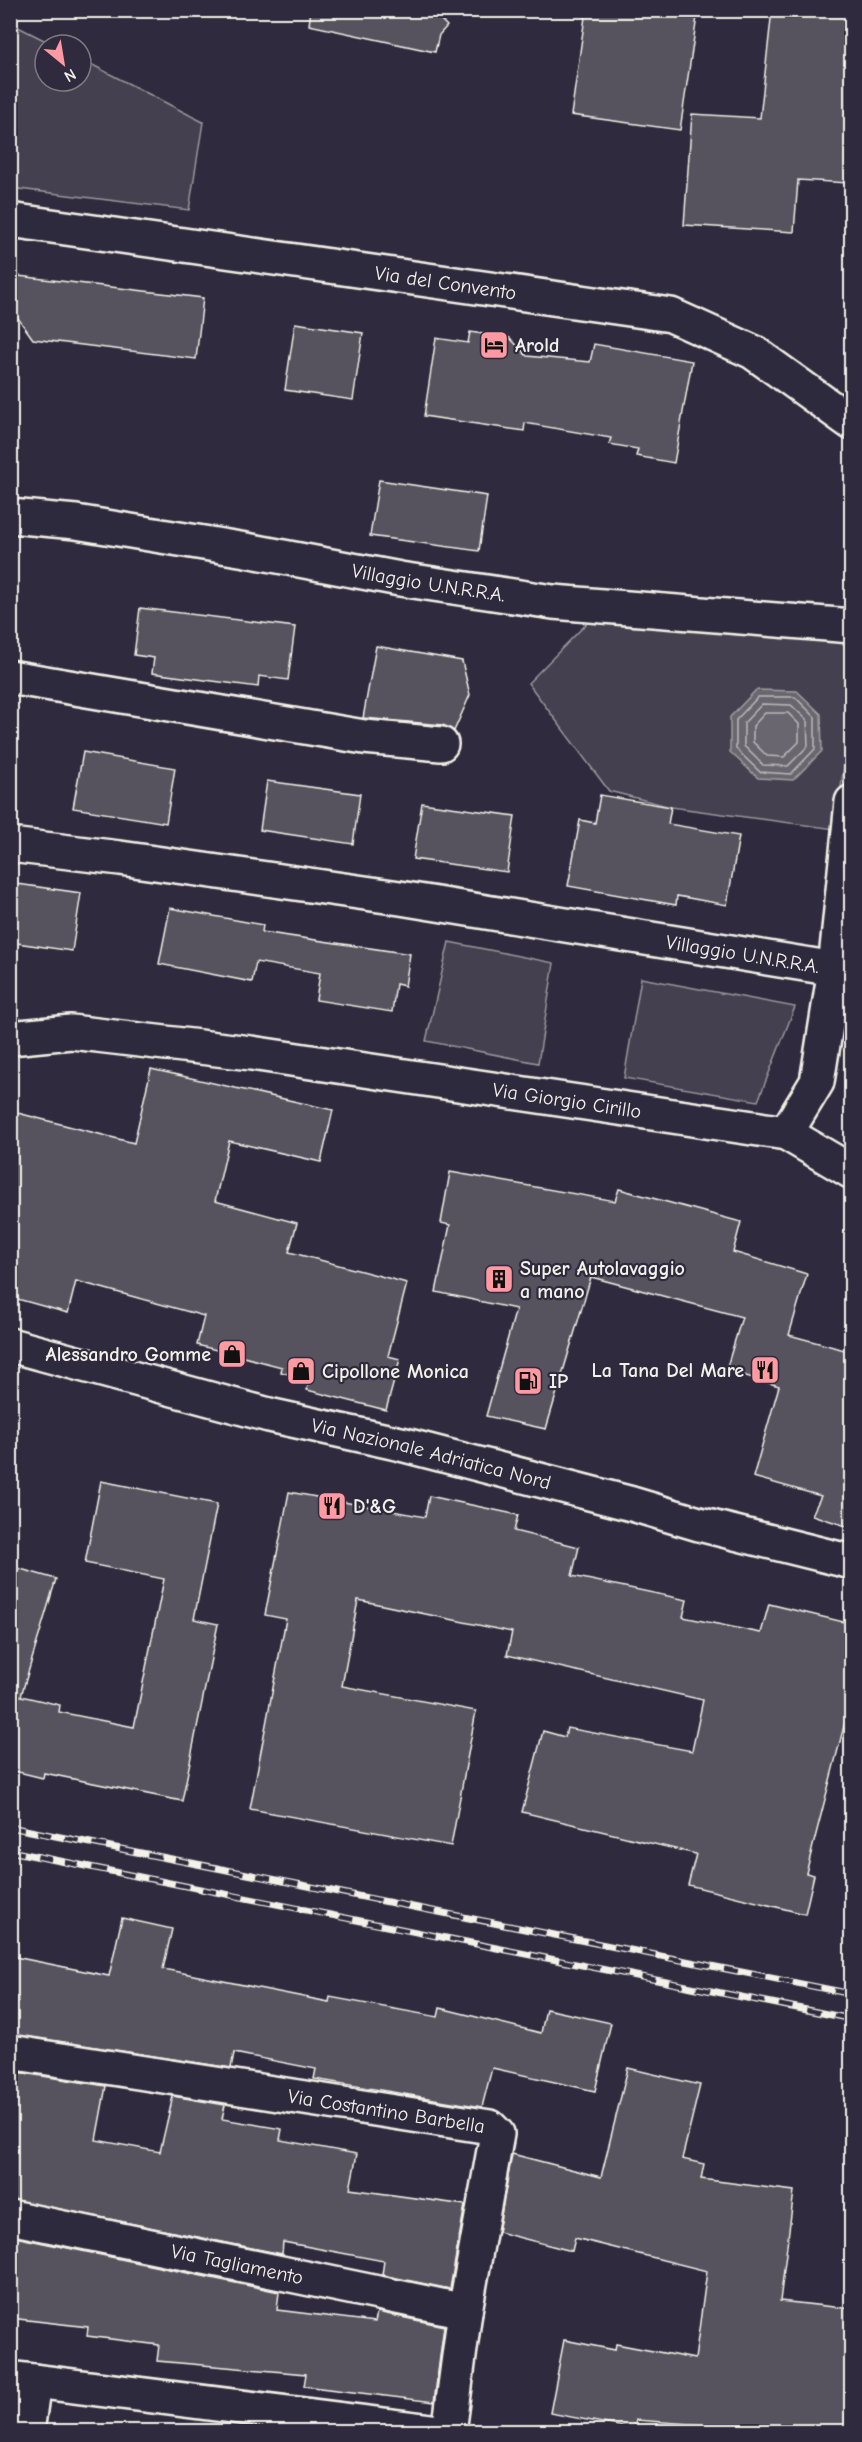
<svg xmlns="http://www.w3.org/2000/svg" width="862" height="2442" font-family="'Comic Neue',sans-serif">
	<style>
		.green { fill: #454050; stroke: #9c989c; stroke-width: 1.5 }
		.water { fill: #6a6670; stroke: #a19ea0; stroke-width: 1.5 }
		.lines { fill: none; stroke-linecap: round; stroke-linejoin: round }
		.shore { stroke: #bdb9b8; stroke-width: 1.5 }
		.building { fill: #56525f; stroke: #f4f1e8; stroke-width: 1.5 }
		.minor-casing { stroke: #f4f1e8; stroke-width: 38 }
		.secondary-casing { stroke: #f4f1e8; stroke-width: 38 }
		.minor { stroke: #2f2a3d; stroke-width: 33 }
		.secondary { stroke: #2f2a3d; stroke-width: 33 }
		.rail-casing { stroke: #f4f1e8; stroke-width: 7 }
		.rail { stroke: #2f2a3d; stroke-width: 4.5; stroke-dasharray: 14; stroke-linecap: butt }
		.labels { text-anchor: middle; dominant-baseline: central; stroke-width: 4.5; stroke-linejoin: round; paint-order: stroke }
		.street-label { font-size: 20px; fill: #f4f1e8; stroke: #2f2a3d }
		.poi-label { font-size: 20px; font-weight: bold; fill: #f4f1e8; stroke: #2f2a3d; text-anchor: start }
	</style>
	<rect width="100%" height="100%" fill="#2f2a3d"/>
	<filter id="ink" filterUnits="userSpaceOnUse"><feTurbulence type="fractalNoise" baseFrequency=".0167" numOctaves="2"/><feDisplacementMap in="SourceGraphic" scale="12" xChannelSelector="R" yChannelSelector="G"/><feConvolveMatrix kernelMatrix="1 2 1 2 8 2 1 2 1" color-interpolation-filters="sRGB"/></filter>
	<g filter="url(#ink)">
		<g class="green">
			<path d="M 10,23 L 54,45 L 45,45 L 45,81 L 81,81 L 81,59 L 203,122 L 189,210 L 11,188 Z"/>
			<path d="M 592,618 L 851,638 L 851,717 L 835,829 L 671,807 L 609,791 L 528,683 Z"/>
			<path d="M 449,942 L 554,963 L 538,1063 L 426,1041 Z"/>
			<path d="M 641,978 L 795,1007 L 758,1101 L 624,1078 Z"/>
		</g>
		<path class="water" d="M 756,690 L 797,691 L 821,714 L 822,751 L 793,780 L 758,778 L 730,752 L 730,717 Z"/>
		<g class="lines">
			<g class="shore">
				<path d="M 758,697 L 795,697 L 815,717 L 815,749 L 791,774 L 760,772 L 736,749 L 736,720 Z"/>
				<path d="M 762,704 L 791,705 L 807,720 L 808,746 L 788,766 L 763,765 L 744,746 L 744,723 Z"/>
				<path d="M 765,713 L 788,713 L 799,724 L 799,742 L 784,757 L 767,756 L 753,742 L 753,726 Z"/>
			</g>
		</g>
		<g class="building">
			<path d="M 311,10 L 431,10 L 447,26 L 439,35 L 435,52 L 309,25 Z"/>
			<path d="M 586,10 L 698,10 L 680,130 L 571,115 Z"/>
			<path d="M 772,10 L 852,10 L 852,177 L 849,183 L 798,180 L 794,232 L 684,225 L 692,114 L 760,118 Z"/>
			<path d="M 10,275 L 203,298 L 196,359 L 33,339 L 10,307 Z"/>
			<path d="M 295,323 L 363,333 L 353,400 L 285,390 Z"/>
			<path d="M 470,332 L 510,338 L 527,356 L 590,362 L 594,344 L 692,361 L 674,463 L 636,456 L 638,449 L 609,444 L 611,438 L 525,423 L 524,431 L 424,416 L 436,338 L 468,343 Z"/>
			<path d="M 379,480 L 487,496 L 479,551 L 370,536 Z"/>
			<path d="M 140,608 L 295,627 L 288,680 L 259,676 L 258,687 L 152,673 L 154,658 L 134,655 Z"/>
			<path d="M 376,646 L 462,661 L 470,695 L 454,731 L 443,725 L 363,718 Z"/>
			<path d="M 83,752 L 175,768 L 166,823 L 73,808 Z"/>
			<path d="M 267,781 L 360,794 L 353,844 L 260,830 Z"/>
			<path d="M 600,795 L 671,807 L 668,824 L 739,836 L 727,905 L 677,896 L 676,905 L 568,886 L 580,820 L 595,823 Z"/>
			<path d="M 422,803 L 515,816 L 507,872 L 413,859 Z"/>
			<path d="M 10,883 L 81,893 L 72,951 L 10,942 Z"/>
			<path d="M 170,908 L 263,925 L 262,932 L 410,954 L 405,986 L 396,984 L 392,1012 L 316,1000 L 320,973 L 256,962 L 252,982 L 159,964 Z"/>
			<path d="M 151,1069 L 333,1110 L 321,1162 L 229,1141 L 215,1201 L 297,1223 L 289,1252 L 407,1283 L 388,1356 L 400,1359 L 386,1410 L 307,1390 L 309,1380 L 281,1372 L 282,1367 L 197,1345 L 204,1316 L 76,1281 L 68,1313 L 10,1297 L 10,1111 L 134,1143 Z"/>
			<path d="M 450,1172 L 615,1201 L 619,1189 L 741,1222 L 733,1252 L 807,1274 L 789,1335 L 852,1352 L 852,1528 L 812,1515 L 821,1496 L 753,1477 L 779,1386 L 726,1370 L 742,1317 L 591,1277 L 546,1429 L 486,1416 L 516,1309 L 436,1292 L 450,1225 L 441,1223 Z"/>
			<path d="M 101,1481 L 217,1504 L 194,1619 L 218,1624 L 182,1801 L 44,1773 L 43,1778 L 10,1770 L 10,1566 L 56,1579 L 21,1696 L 60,1705 L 59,1712 L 134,1727 L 164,1579 L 85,1563 Z"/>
			<path d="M 289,1492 L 425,1517 L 429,1496 L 518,1515 L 514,1531 L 579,1547 L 572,1576 L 687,1600 L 683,1617 L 761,1633 L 769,1604 L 852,1624 L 852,1695 L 806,1873 L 814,1875 L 805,1914 L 688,1885 L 696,1854 L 522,1812 L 543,1731 L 565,1737 L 567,1728 L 692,1751 L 703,1700 L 507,1655 L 512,1632 L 358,1600 L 342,1686 L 476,1711 L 451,1846 L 250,1809 L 286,1619 L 265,1615 Z"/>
			<path d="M 122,1918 L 172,1929 L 163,1969 L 329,2002 L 330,1997 L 438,2017 L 440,2008 L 541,2033 L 546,2009 L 611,2023 L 595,2091 L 492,2068 L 482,2107 L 314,2079 L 316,2069 L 234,2053 L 231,2068 L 10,2034 L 10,1956 L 109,1976 Z"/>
			<path d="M 628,2068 L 700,2085 L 682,2159 L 704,2164 L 701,2179 L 794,2191 L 780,2301 L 852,2309 L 852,2432 L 814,2432 L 760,2425 L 759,2429 L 636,2420 L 634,2429 L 550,2413 L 564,2340 L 615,2350 L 616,2344 L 695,2359 L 707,2271 L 575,2238 L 572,2251 L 498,2232 L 512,2154 L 601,2177 Z"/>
			<path d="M 10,2071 L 106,2086 L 96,2140 L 160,2152 L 173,2096 L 225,2105 L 222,2119 L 282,2129 L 280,2140 L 357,2154 L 350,2189 L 465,2205 L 450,2289 L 382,2275 L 384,2261 L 283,2242 L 282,2254 L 10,2199 Z"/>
			<path d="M 10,2236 L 279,2292 L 277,2310 L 375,2322 L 377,2312 L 444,2326 L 434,2402 L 304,2386 L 306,2374 L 157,2361 L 159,2345 L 87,2336 L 88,2327 L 10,2318 Z"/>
		</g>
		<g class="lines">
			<g class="minor-casing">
				<g id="minor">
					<path id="s1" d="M 10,220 L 671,315 L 753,352 L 852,423"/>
					<path id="s2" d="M 10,516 L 76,522 L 246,550 L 400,579 L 553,602 L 852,626"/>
					<path d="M 10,677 L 364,737 L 441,744"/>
					<path id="s3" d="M 10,845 L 120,858 L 400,898 L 835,969"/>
					<path id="s4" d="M 10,1038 L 71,1032 L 251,1053 L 786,1133 L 852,1172"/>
					<path d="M 786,1133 L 817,1082 L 835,969 L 852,802"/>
					<path id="s5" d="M 10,2052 L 490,2127 L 497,2134 L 465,2311 L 449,2432"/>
					<path id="s6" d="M 10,2217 L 465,2311"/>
					<path d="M 10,2378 L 440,2432"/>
					<path d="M 27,2432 L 34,2381"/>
				</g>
			</g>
			<g class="secondary-casing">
				<g id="secondary">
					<path id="s7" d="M 10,1345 L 269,1415 L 401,1444 L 632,1504 L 699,1524 L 852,1562"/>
				</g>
			</g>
			<use href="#minor" class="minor"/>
			<use href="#secondary" class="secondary"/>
			<g class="rail-casing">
				<g id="rail">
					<path d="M 10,1827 L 852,1994"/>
					<path d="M 10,1851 L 852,2019"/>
				</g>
			</g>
			<use href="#rail" class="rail"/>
		</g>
	</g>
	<defs>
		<g id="hotel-square" transform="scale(1.5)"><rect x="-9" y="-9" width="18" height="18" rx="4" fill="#ff9aa2" stroke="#2f2a3d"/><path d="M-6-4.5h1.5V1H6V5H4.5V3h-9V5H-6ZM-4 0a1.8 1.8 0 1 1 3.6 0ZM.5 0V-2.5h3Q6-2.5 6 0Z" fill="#111"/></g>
		<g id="building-square" transform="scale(1.5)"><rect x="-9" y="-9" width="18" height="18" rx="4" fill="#ff9aa2" stroke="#2f2a3d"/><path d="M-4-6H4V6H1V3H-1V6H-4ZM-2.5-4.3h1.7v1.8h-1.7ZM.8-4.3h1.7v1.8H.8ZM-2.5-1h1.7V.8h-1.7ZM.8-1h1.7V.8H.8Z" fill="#111"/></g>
		<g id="shop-square" transform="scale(1.5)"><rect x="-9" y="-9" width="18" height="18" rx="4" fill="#ff9aa2" stroke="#2f2a3d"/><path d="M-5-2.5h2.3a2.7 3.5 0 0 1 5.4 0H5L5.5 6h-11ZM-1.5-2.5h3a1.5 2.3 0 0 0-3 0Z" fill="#111"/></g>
		<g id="restaurant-square" transform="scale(1.5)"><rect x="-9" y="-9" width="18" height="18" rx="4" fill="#ff9aa2" stroke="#2f2a3d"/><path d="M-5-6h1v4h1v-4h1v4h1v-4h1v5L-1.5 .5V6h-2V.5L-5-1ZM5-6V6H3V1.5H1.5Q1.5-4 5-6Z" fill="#111"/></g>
		<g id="fuel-square" transform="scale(1.5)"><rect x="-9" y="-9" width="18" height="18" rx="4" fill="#ff9aa2" stroke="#2f2a3d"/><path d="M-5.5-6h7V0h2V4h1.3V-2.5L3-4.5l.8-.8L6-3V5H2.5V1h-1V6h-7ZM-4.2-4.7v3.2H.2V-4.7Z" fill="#111"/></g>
	</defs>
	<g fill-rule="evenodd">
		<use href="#hotel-square" x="494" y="345"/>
		<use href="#building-square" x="499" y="1279"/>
		<use href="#shop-square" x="232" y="1354"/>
		<use href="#restaurant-square" x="765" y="1370"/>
		<use href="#shop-square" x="301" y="1371"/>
		<use href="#fuel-square" x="528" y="1381"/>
		<use href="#restaurant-square" x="332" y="1506"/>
	</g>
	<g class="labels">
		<g class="street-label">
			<text stroke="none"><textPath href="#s1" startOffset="440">Via del Convento</textPath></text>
			<text stroke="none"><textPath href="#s2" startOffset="424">Villaggio U.N.R.R.A.</textPath></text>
			<text stroke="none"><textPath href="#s3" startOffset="741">Villaggio U.N.R.R.A.</textPath></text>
			<text stroke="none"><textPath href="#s4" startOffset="562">Via Giorgio Cirillo</textPath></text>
			<text stroke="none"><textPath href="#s7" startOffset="435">Via Nazionale Adriatica Nord</textPath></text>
			<text stroke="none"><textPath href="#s5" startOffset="381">Via Costantino Barbella</textPath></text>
			<text stroke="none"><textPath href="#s6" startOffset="232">Via Tagliamento</textPath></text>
		</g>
		<g class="poi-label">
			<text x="515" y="345">Arold</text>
			<text x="520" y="1268">Super Autolavaggio<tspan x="520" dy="23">a mano</tspan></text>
			<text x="211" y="1354" text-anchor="end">Alessandro Gomme</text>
			<text x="744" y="1370" text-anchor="end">La Tana Del Mare</text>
			<text x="322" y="1371">Cipollone Monica</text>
			<text x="549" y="1381">IP</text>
			<text x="353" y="1506">D'&amp;G</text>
		</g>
	</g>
	<rect width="862" height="2442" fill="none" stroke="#2f2a3d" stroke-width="36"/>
	<rect x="18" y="18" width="826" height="2406" fill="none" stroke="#f4f1e8" stroke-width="2" filter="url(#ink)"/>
	<g transform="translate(63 63) rotate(150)"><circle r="28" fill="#2f2a3d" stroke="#7e7a81" stroke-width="1.5"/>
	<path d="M0-4.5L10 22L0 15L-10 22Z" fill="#ff9aa2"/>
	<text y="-9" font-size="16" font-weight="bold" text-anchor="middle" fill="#f4f1e8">N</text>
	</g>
</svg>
